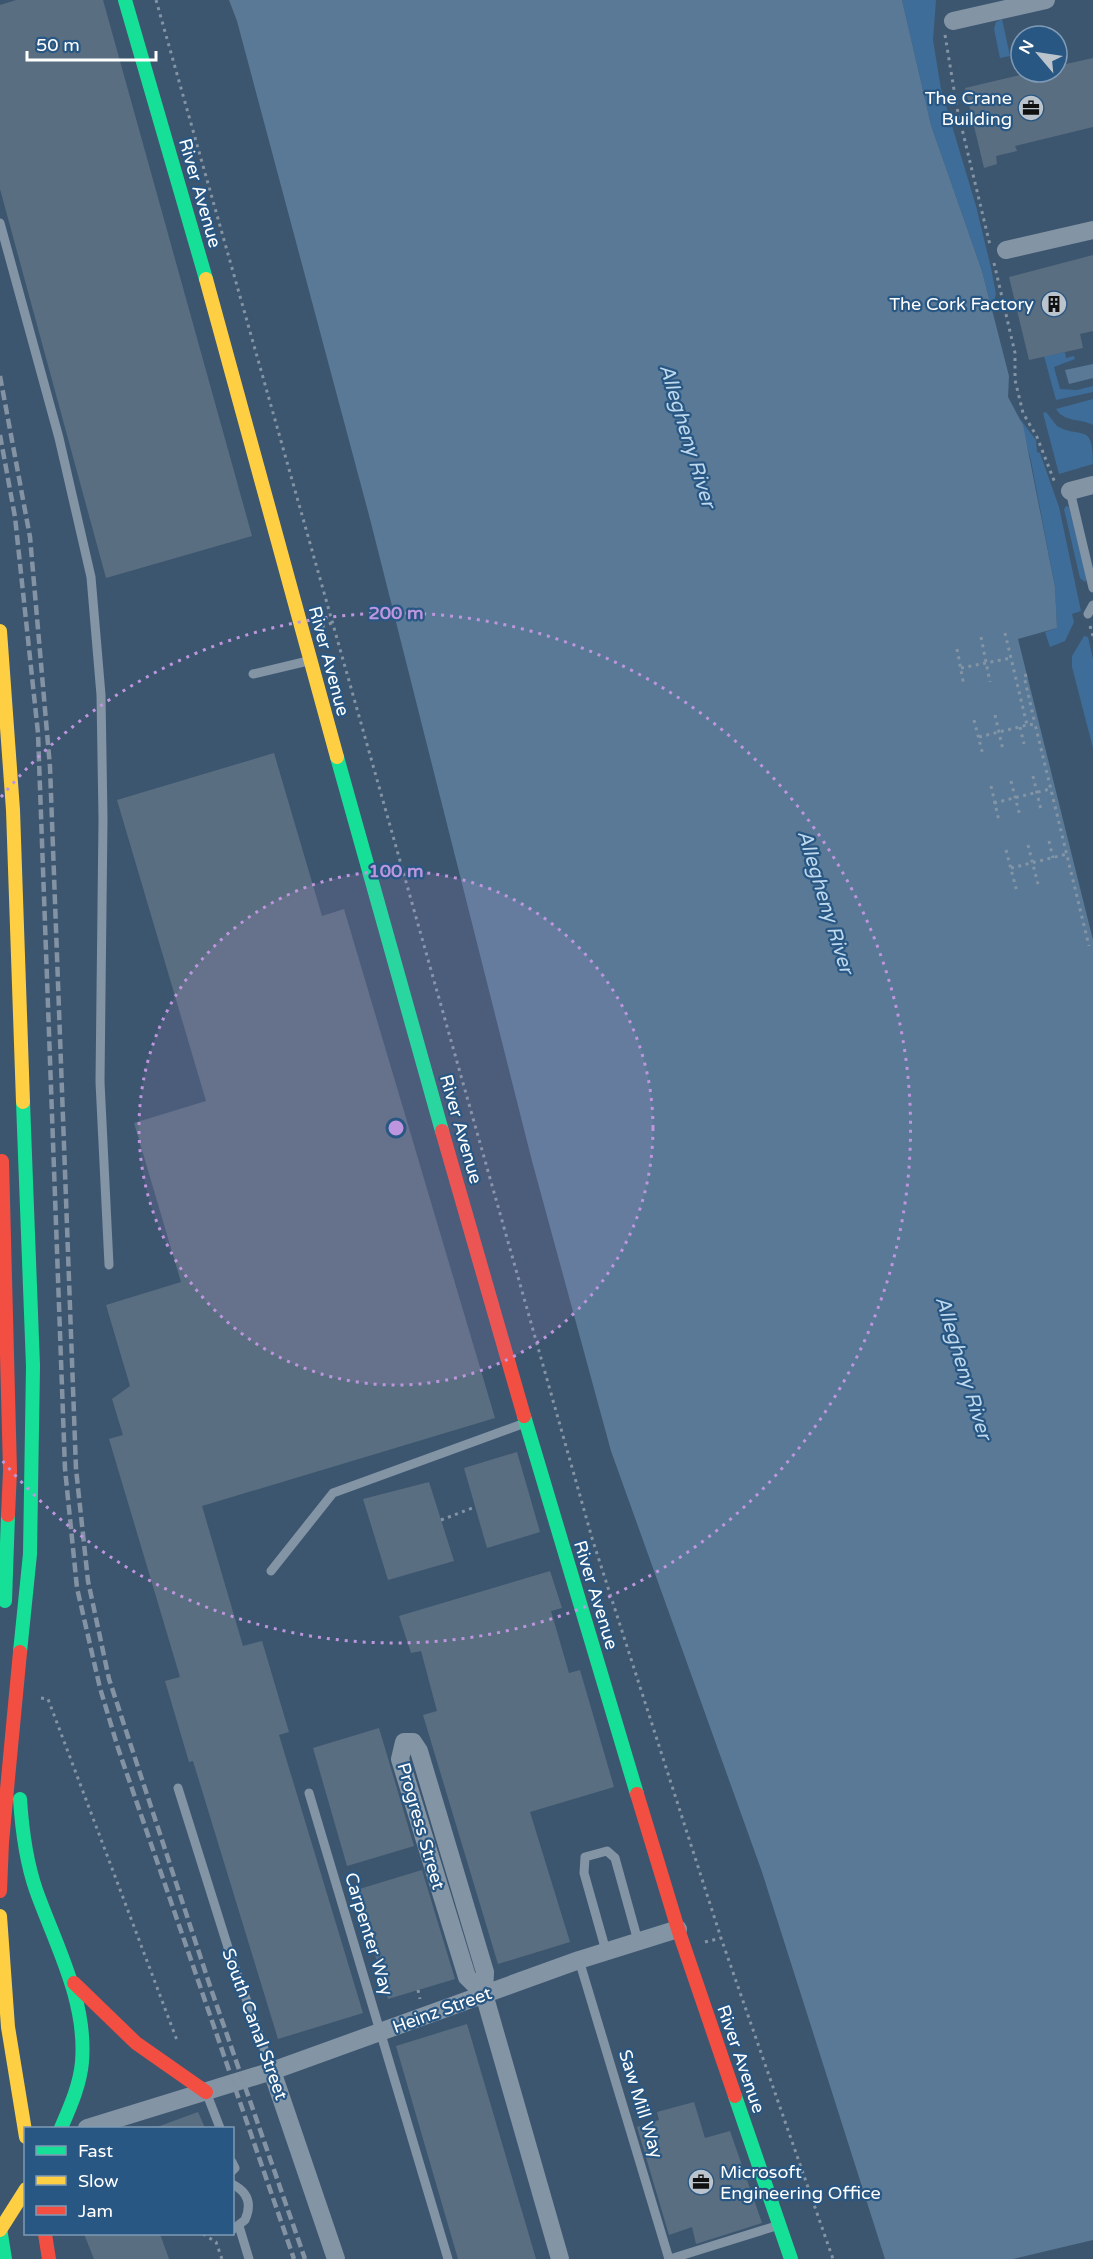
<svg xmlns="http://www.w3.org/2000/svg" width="1093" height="2259" font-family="'Varela Round',sans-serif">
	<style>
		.green { fill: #3e6d99 }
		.water { fill: #597996 }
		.pier { fill: #3d566f }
		.building { fill: #5a6e81 }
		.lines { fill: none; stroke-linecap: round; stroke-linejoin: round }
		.path { stroke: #8394a5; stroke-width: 3; stroke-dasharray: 3 4.5; stroke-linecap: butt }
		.lane { stroke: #8394a5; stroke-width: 9 }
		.street { stroke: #8394a5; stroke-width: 18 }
		.fast { stroke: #16e098; stroke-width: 14 }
		.slow { stroke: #ffcf43; stroke-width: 14 }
		.jam { stroke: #f24e42; stroke-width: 14 }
		.rail { stroke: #8393a4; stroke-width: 4.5; stroke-dasharray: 10 4.5; stroke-linecap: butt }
		.ring { fill: none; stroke: #bd96df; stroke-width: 3; stroke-dasharray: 3 6 }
		.labels { text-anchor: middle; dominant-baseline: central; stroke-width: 4.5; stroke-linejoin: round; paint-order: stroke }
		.poi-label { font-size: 18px; fill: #fff; stroke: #295783; text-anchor: end }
		.street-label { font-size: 18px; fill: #fff; stroke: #295783 }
		.water-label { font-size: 20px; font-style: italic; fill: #bed8ee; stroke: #295783 }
		.centre { fill: #bd96df; stroke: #295783; stroke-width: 3 }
		.ring-label { font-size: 18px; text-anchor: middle; font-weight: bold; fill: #bd96df; stroke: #295783; stroke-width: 4.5; stroke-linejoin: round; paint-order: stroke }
	</style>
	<rect width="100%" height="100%" fill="#3d566f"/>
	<g class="green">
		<path d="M 902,0 L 936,0 L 933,40 L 941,89 L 976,206 L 991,268 L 996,294 L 992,309 L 982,271 L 931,125 Z"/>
		<path d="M 1002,19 L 1010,56 L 1000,58 L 994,29 L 996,22 Z"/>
		<path d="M 1065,352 L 1066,358 L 1074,356 L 1075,359 L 1054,367 L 1060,389 L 1077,390 L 1093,386 L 1093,392 L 1056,400 L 1044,356 Z"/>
		<path d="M 1093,399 L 1093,425 C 1080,418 1065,423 1056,409 Z"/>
		<path d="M 1046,412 L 1057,426 C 1082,440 1093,421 1093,464 L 1059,474 L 1043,413 Z"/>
		<path d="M 1020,419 L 1036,440 L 1037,452 L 1040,453 L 1059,507 L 1081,611 L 1072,614 L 1074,622 L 1065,641 L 1050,647 L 1045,632 L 1057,628 L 1055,587 L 1031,461 Z"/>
		<path d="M 1066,506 L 1069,507 L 1087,579 L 1085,582 L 1080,578 L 1064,509 Z"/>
		<path d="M 1084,636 L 1088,637 L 1093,659 L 1093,748 L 1072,667 L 1072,656 Z"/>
	</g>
	<g class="water">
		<path d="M 229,0 L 902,0 L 931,125 L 982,271 L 1009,376 L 1008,397 L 1023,425 L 1055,587 L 1057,628 L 1018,639 L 1093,940 L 1093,2259 L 885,2259 L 762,1872 L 611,1451 L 532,1161 L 370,519 L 237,21 Z"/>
		<path d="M 1093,364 L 1093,378 L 1069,384 L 1065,370 Z"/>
	</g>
	<path class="pier" d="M 1093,2240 L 1093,2259 L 1013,2259 Z"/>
	<g class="building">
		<path d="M 16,0 L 103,0 L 252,536 L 106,578 L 0,189 L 0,5 Z"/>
		<path d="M 1093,58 L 1093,127 L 1015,146 L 1017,151 L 996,156 L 997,164 L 984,168 L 965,88 L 1033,72 L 1057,72 L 1057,66 Z"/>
		<path d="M 1093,255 L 1093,331 L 1080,334 L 1083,348 L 1029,360 L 1009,277 Z"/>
		<path d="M 274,753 L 322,916 L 344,909 L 495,1418 L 202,1506 L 243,1646 L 262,1641 L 289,1732 L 279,1735 L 363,2013 L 278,2039 L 193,1761 L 189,1762 L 165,1681 L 180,1677 L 109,1439 L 123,1435 L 112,1399 L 130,1386 L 106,1305 L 181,1282 L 134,1123 L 206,1101 L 117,800 Z"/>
		<path d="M 517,1452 L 540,1532 L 487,1548 L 464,1468 Z"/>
		<path d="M 429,1482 L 454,1561 L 388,1580 L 363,1499 Z"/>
		<path d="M 550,1571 L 562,1608 L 551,1611 L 569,1673 L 580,1670 L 614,1787 L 530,1812 L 570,1942 L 498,1964 L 423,1715 L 437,1711 L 421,1651 L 411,1653 L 399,1616 Z"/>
		<path d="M 379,1728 L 414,1846 L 347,1866 L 313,1748 Z"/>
		<path d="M 422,1870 L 455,1979 L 388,1999 L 356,1890 Z"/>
		<path d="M 467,2024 L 536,2259 L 458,2259 L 396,2046 Z"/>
		<path d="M 694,2102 L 705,2138 L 730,2131 L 762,2223 L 696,2244 L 692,2227 L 669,2235 L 637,2127 L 659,2120 L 657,2112 Z"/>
		<path d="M 198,2112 L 205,2128 L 158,2128 L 157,2127 Z"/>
		<path d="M 84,2234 L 160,2234 L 169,2259 L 94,2259 Z"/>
	</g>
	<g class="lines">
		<g class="path">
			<path d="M 156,0 L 592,1538 L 721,1938 L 833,2259"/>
			<path d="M 945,35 L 957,108 L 990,245"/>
			<path d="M 994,263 L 1015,353 L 1015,380 L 1023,413 L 1037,437 L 1055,483"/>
			<path d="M 1090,626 L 1093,636"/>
			<path d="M 322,627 L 334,622"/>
			<path d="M 1005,633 L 1027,725 L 1035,724 L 1089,946"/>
			<path d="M 981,637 L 990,682"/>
			<path d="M 957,649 L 964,686"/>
			<path d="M 961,668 L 1011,658"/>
			<path d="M 1027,675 L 1024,676 L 1035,724"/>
			<path d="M 995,715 L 1003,750"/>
			<path d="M 974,720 L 983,755"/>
			<path d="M 1020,727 L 1024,744"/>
			<path d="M 979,737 L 1027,725"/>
			<path d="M 1033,776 L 1041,810"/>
			<path d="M 1011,781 L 1020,816"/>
			<path d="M 991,786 L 999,821"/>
			<path d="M 994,803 L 1050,789"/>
			<path d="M 1049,841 L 1053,858"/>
			<path d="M 1028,845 L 1039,888"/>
			<path d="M 1006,850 L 1017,892"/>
			<path d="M 1011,868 L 1067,854"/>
			<path d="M 441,1520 L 475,1507"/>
			<path d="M 41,1698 L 48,1699 L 178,2043"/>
			<path d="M 705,1942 L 721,1938"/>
			<path d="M 418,1990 L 420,1999"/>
			<path d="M 203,2234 L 216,2242 L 222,2259"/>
		</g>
		<g class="lane">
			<path d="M 0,223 L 59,438 L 91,577 L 101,695 L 103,819 L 100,1082 L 109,1265"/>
			<path d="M 1070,491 L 1093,588"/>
			<path d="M 1088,614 L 1093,605"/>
			<path d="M 253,674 L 308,661"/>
			<path d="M 271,1571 L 333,1493 L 525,1423"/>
			<path d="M 178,1788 L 231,1957 L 272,2071"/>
			<path d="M 309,1793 L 448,2259"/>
			<path d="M 606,1951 L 584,1873 L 585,1857 L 607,1851 L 615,1858 L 638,1941"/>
			<path d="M 579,1960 L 669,2259"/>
			<path d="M 208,2097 L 220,2128"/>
			<path d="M 232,2162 L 235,2168 L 232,2171"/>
			<path d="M 232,2184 C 248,2192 252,2204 245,2220 L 232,2230"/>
			<path d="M 239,2226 L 249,2259"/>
			<path d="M 670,2259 L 776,2226"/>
		</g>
		<g class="street">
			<path d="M 953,21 L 1046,0"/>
			<path d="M 1006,250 L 1093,230"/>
			<path d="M 1070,491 L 1093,485"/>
			<path d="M 484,1994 L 467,1977 L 400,1759 L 404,1742 L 413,1742 L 419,1751 L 485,1972 L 484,1994 L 560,2259"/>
			<path d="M 272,2071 L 336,2259"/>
			<path d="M 87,2128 L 272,2071 L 579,1960 L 678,1929"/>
		</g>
		<g class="fast">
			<path d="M 125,0 L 206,279"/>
			<path d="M 337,757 L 442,1131"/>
			<path d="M 524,1416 L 637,1794"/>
			<path d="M 5,1601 L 8,1515"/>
			<path d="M 20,1652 L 30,1554 L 33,1366 L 23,1102"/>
			<path d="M 20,1799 C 22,1830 26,1861 36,1890 C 56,1946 87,2001 82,2062 C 80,2085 70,2107 61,2128"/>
			<path d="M 735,2096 L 791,2259"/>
			<path d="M 0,2228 L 5,2259"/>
		</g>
		<g class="slow">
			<path d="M 206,279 L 337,757"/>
			<path d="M 0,631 L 13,810 L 23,1102"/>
			<path d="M 0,1916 L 8,2027 L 26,2137"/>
			<path d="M 0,2230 L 26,2189"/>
		</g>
		<g class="jam">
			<path d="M 442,1131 L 524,1416"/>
			<path d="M 2,1161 L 10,1471 L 8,1515"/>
			<path d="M 637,1794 L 678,1929 L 735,2096"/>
			<path d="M 0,1891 L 2,1842 L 20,1652"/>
			<path d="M 74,1983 L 136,2043 L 206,2092"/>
			<path d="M 45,2234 L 49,2259"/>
		</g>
		<g class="rail">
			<path d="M 0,376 L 30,537 L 50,767 L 76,1469 L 88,1581 L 109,1679 L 210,1986 L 305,2259"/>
			<path d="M 0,435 L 15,517 L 38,733 L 65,1469 L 77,1588 L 100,1688 L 118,1748 L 294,2259"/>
		</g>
	</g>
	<circle cx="396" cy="1128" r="257" fill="#bd96df" fill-opacity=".12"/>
	<g class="ring">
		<circle cx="396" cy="1128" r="257"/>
		<path d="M1 797A515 515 0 1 1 1 1459"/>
	</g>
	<defs>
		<g id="office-disc" transform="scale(1.35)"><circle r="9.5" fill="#bbc4cd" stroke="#295783"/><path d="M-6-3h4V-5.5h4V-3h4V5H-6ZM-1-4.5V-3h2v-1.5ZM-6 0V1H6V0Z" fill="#111"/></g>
		<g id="building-disc" transform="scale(1.35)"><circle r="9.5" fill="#bbc4cd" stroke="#295783"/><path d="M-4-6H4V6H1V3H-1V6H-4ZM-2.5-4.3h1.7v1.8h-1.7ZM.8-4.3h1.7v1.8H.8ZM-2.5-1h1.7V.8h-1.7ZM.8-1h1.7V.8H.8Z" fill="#111"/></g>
	</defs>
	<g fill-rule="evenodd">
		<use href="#office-disc" x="1031" y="108"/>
		<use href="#building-disc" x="1054" y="304"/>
		<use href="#office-disc" x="701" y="2182"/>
	</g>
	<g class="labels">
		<g class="poi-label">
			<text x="1012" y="98">The Crane<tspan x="1012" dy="21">Building</tspan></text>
			<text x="1034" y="304">The Cork Factory</text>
			<text x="720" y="2172" text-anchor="start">Microsoft<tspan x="720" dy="21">Engineering Office</tspan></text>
		</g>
		<g class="street-label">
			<text transform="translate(200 193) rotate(74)">River Avenue</text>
			<text transform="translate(329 661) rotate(75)">River Avenue</text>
			<text transform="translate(461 1129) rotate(74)">River Avenue</text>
			<text transform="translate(596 1595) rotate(73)">River Avenue</text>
			<text transform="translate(421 1826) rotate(74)">Progress Street</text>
			<text transform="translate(369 1934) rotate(73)">Carpenter Way</text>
			<text transform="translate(442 2010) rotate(-20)">Heinz Street</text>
			<text transform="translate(255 2024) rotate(70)">South Canal Street</text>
			<text transform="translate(741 2059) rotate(71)">River Avenue</text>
			<text transform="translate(641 2104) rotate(73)">Saw Mill Way</text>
		</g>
		<g class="water-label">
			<text transform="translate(687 436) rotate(73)">Allegheny River</text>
			<text transform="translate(825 902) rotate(73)">Allegheny River</text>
			<text transform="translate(963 1368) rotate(73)">Allegheny River</text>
		</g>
	</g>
	<circle cx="396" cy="1128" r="9" class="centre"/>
	<g class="ring-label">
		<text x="396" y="619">200 m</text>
		<text x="396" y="877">100 m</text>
	</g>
	<rect x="24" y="2127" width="210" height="108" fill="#295783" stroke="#7f9ab5" stroke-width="1.5"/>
	<rect x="36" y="2146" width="30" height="9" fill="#16e098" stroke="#7f9ab5" stroke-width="1.5"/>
	<text x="78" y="2157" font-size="18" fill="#ffffff">Fast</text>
	<rect x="36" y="2176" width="30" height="9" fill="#ffcf43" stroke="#7f9ab5" stroke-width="1.5"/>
	<text x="78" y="2187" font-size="18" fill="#ffffff">Slow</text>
	<rect x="36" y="2206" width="30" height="9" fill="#f24e42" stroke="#7f9ab5" stroke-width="1.5"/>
	<text x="78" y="2217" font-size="18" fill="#ffffff">Jam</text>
	<g transform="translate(1039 54) rotate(299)"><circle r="28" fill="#295783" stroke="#7f9ab5" stroke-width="1.5"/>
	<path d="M0-4.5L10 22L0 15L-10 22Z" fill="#bbc4cd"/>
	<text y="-9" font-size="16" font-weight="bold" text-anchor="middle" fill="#ffffff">N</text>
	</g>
	<path d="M27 51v9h129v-9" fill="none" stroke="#ffffff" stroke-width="3"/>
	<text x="36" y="51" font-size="18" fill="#ffffff" stroke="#295783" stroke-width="4.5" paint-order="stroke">50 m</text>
</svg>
